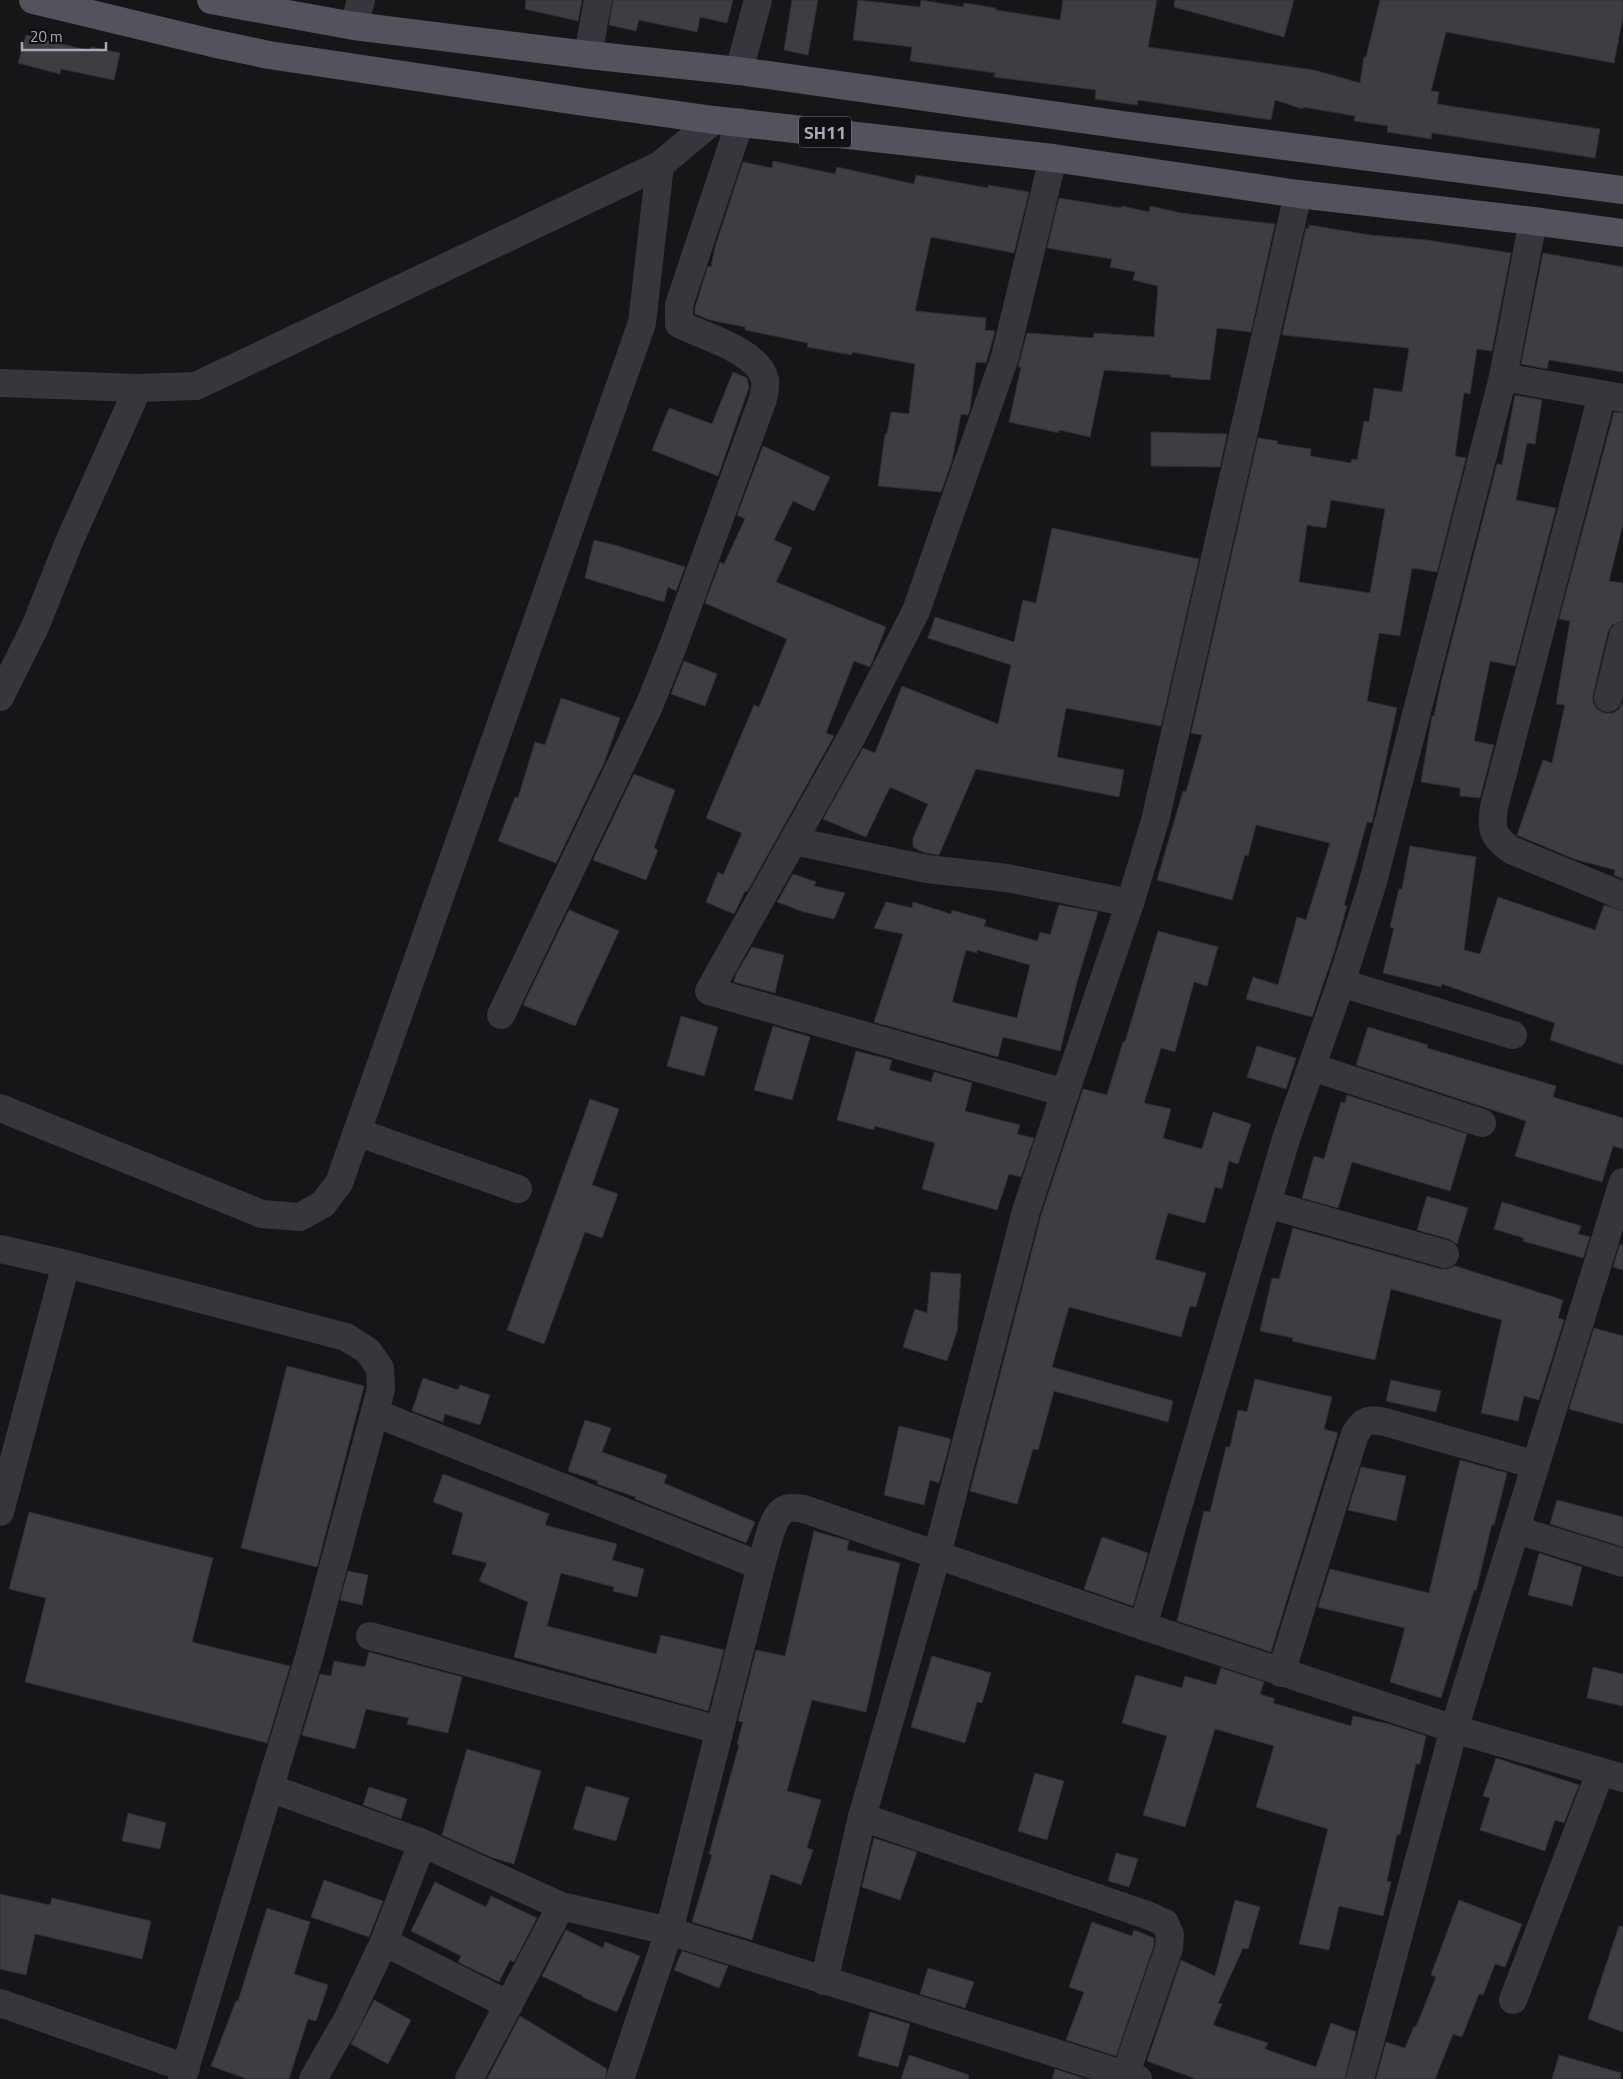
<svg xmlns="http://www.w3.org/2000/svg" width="1623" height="2079" font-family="'Titillium Web',sans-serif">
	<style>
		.building { fill: #3d3d42; stroke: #302f33; fill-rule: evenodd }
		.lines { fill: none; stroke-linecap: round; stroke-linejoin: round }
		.minor { stroke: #36363c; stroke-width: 28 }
		.major { stroke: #52535c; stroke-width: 28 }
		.labels { text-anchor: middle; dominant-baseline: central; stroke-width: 4; stroke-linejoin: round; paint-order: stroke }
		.shield { fill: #111012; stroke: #7a7c86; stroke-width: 1 }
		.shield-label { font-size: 18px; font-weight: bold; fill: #a7aab8 }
	</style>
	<rect width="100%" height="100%" fill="#161517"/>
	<g class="building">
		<path d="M 526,0 L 582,0 L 578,21 L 525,9 Z"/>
		<path d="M 613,0 L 733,0 L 727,23 L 700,17 L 697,32 L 639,20 L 636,31 L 609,25 Z"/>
		<path d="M 792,0 L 818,0 L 808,55 L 784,50 Z"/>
		<path d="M 858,0 L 920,7 L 921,0 L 963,7 L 964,3 L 996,8 L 996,10 L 1060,20 L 1063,0 L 1157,0 L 1148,47 L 1314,70 L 1360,83 L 1364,57 L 1366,57 L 1380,0 L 1623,0 L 1623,17 L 1614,63 L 1446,32 L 1431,91 L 1439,92 L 1437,104 L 1600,129 L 1595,158 L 1432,133 L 1431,139 L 1387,132 L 1388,126 L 1354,121 L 1355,116 L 1303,107 L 1303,109 L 1275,100 L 1271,120 L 1138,100 L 1137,105 L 1095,99 L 1096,90 L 994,77 L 995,73 L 910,61 L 912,47 L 853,40 Z"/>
		<path d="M 1175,0 L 1294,0 L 1284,37 L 1174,7 Z"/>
		<path d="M 26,35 L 90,51 L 91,47 L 120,53 L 114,80 L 61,69 L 60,74 L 18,63 Z"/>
		<path d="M 773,161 L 835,174 L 837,167 L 914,184 L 916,175 L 988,188 L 988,185 L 1029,192 L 1014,253 L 931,237 L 915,311 L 986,318 L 985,330 L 995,331 L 986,363 L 976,362 L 970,409 L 968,415 L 961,414 L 952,461 L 941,492 L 878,486 L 885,434 L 887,434 L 891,412 L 909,414 L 915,364 L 852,352 L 852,355 L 807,347 L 808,343 L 745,330 L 745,327 L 710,320 L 695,314 L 695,308 L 708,266 L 711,267 L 715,247 L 743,162 L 772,168 Z"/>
		<path d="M 1059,198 L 1121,208 L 1122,206 L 1149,212 L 1150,206 L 1181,213 L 1275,224 L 1251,332 L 1217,328 L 1210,380 L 1171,377 L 1171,375 L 1104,370 L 1090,437 L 1059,430 L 1059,433 L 1009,422 L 1021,367 L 1018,367 L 1027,333 L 1093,338 L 1094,333 L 1154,337 L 1158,286 L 1133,280 L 1135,272 L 1110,267 L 1112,259 L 1047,248 Z"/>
		<path d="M 1309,225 L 1370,235 L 1427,240 L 1511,253 L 1492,351 L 1477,349 L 1470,394 L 1464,393 L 1455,456 L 1466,458 L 1437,572 L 1412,568 L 1400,636 L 1379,633 L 1367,701 L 1397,708 L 1372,823 L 1367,822 L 1344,905 L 1347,906 L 1335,949 L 1312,1017 L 1246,999 L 1253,977 L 1278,985 L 1297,917 L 1306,920 L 1330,843 L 1256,825 L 1248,856 L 1245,855 L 1232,900 L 1157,880 L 1183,791 L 1186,792 L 1202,735 L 1191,733 L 1258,438 L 1278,441 L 1277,444 L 1311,449 L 1310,456 L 1351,463 L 1352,459 L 1357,460 L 1364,421 L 1369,422 L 1374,388 L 1402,392 L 1409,348 L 1282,335 L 1306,228 L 1308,229 ZM 1331,500 L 1385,509 L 1370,593 L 1299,582 L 1307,525 L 1326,528 Z"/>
		<path d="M 1543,253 L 1623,267 L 1623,372 L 1549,360 L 1547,369 L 1521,364 Z"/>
		<path d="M 733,372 L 747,378 L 749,387 L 718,476 L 652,450 L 669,408 L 712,424 Z"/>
		<path d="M 1515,395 L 1542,400 L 1535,444 L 1527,443 L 1516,500 L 1556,508 L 1515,666 L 1490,661 L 1474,741 L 1494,745 L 1480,798 L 1460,796 L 1460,788 L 1421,782 L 1432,716 L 1434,716 L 1442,678 L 1497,464 L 1502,465 Z"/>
		<path d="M 1614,412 L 1623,413 L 1623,524 L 1609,581 L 1623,583 L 1623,621 L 1612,625 L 1608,632 L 1593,695 L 1593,703 L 1597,709 L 1604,713 L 1613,713 L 1619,709 L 1623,702 L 1623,879 L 1614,875 L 1615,870 L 1574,859 L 1517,835 L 1543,760 L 1552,763 L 1565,705 L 1556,704 L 1570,621 L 1559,619 Z"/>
		<path d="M 1151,432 L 1227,434 L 1220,467 L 1151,466 Z"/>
		<path d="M 763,446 L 830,477 L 814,511 L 793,501 L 774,540 L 792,548 L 776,582 L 886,627 L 870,667 L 854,661 L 826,733 L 834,736 L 747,892 L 745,891 L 734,914 L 706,902 L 718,872 L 723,875 L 742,833 L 706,818 L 754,705 L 759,707 L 787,639 L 705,603 L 720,562 L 724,564 L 745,519 L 737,515 Z"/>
		<path d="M 1052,528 L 1199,559 L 1161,726 L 1066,708 L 1057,757 L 1124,770 L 1119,797 L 976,769 L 939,855 L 925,853 L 913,847 L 913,838 L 928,804 L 890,787 L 866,837 L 823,819 L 863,748 L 875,753 L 902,686 L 998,724 L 1011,665 L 928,638 L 935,617 L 1014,642 L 1023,600 L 1036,603 Z"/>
		<path d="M 594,540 L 618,546 L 685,567 L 676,591 L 668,587 L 664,602 L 585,578 Z"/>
		<path d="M 684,661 L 717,674 L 705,706 L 671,694 Z"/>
		<path d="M 561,698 L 620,718 L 604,763 L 556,863 L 498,841 L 515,797 L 518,798 L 535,742 L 545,745 Z"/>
		<path d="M 634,774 L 675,790 L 654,848 L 658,850 L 646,880 L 593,860 Z"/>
		<path d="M 1410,846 L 1476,857 L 1464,950 L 1480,954 L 1498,897 L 1595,930 L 1604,905 L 1623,911 L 1623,1065 L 1550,1040 L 1555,1023 L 1442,984 L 1441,987 L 1383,973 L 1394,928 L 1390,927 L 1399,889 L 1402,889 Z"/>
		<path d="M 793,874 L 816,882 L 814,886 L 845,893 L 834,919 L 804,912 L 777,902 Z"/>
		<path d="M 886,902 L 912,908 L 913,902 L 951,914 L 952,910 L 986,920 L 984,926 L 1037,941 L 1040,932 L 1050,935 L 1059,905 L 1098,912 L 1077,982 L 1060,1051 L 1003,1037 L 998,1057 L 874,1022 L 903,934 L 874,928 ZM 966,950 L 977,953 L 977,950 L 1030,965 L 1017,1018 L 952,1002 Z"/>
		<path d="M 569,910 L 619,931 L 575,1026 L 523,1005 Z"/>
		<path d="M 1158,931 L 1218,947 L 1207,986 L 1194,982 L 1175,1052 L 1161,1048 L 1144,1103 L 1171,1109 L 1163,1138 L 1202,1149 L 1213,1112 L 1251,1124 L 1238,1164 L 1229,1161 L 1222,1189 L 1215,1187 L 1205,1223 L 1168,1213 L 1155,1259 L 1206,1273 L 1196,1307 L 1190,1306 L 1181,1337 L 1069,1307 L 1052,1367 L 1173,1401 L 1168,1422 L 1054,1391 L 1038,1450 L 1033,1449 L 1017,1504 L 970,1491 L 1041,1215 L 1083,1089 L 1107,1095 L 1123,1042 L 1125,1042 Z"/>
		<path d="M 752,947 L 784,955 L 775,993 L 734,982 L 736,974 Z"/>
		<path d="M 681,1016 L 718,1027 L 704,1076 L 667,1066 Z"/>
		<path d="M 773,1026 L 810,1037 L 792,1100 L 754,1090 Z"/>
		<path d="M 1368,1027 L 1428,1045 L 1427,1048 L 1556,1086 L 1553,1097 L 1623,1118 L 1623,1149 L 1613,1146 L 1602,1182 L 1515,1156 L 1526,1121 L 1356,1065 Z"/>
		<path d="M 1257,1046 L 1296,1058 L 1286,1089 L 1247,1077 Z"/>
		<path d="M 856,1051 L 892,1060 L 889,1070 L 931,1082 L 934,1072 L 972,1083 L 965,1111 L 1020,1125 L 1017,1134 L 1034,1138 L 1021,1177 L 1009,1174 L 997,1210 L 922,1189 L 935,1143 L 875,1126 L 874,1130 L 837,1120 Z"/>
		<path d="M 1347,1095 L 1467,1134 L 1450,1191 L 1352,1162 L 1338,1208 L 1302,1198 L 1314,1156 L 1324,1159 L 1341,1102 L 1345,1103 Z"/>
		<path d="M 590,1099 L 619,1109 L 592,1185 L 618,1194 L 602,1238 L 585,1232 L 544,1344 L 507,1330 Z"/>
		<path d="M 1427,1196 L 1468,1208 L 1457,1244 L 1449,1239 L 1417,1230 Z"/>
		<path d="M 1502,1202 L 1581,1226 L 1578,1234 L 1590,1237 L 1583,1258 L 1523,1241 L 1524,1238 L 1494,1229 Z"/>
		<path d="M 1293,1228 L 1441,1269 L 1448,1269 L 1455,1266 L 1563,1300 L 1558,1318 L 1564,1320 L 1539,1400 L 1524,1396 L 1518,1421 L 1481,1413 L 1502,1320 L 1391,1289 L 1375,1360 L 1292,1341 L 1293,1338 L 1260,1331 L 1272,1278 L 1279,1279 Z"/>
		<path d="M 1620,1244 L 1623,1245 L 1623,1270 L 1613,1267 Z"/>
		<path d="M 931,1272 L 961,1274 L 957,1331 L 947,1361 L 903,1347 L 915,1309 L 927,1313 Z"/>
		<path d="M 1594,1328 L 1623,1336 L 1623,1424 L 1569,1409 Z"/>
		<path d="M 287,1366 L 364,1386 L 317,1567 L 241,1548 Z"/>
		<path d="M 423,1378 L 458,1390 L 460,1385 L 490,1395 L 480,1425 L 445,1414 L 443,1422 L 412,1411 Z"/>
		<path d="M 1255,1379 L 1332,1397 L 1324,1429 L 1338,1433 L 1271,1652 L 1177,1621 L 1204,1511 L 1210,1512 L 1226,1447 L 1230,1447 L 1238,1410 L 1247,1412 Z"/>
		<path d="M 1391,1380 L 1441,1391 L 1436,1412 L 1386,1401 Z"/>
		<path d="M 585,1420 L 611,1428 L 602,1452 L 667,1475 L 664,1483 L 755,1522 L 746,1543 L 635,1499 L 636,1497 L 597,1484 L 598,1481 L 568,1471 Z"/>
		<path d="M 899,1426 L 951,1439 L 939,1483 L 930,1480 L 924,1505 L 884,1495 Z"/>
		<path d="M 1460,1460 L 1507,1473 L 1494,1525 L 1492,1524 L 1476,1591 L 1474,1590 L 1441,1698 L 1390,1682 L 1405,1628 L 1318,1607 L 1330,1569 L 1429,1593 Z"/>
		<path d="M 1361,1467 L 1406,1476 L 1396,1521 L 1348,1510 Z"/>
		<path d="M 443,1474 L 549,1514 L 545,1525 L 617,1544 L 612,1560 L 644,1569 L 637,1597 L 613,1591 L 614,1587 L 561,1573 L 547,1626 L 656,1654 L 661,1635 L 724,1650 L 708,1711 L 514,1657 L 528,1602 L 479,1581 L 487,1563 L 452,1554 L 463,1513 L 433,1502 Z"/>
		<path d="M 1557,1500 L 1623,1517 L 1623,1547 L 1550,1524 Z"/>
		<path d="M 29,1512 L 213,1558 L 192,1642 L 290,1666 L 267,1743 L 25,1682 L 46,1598 L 9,1589 Z"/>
		<path d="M 814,1531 L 849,1541 L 847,1550 L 900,1563 L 866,1712 L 812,1700 L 787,1791 L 821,1800 L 807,1848 L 813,1850 L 801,1885 L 771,1874 L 752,1940 L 692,1922 L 712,1855 L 709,1854 L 739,1745 L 737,1744 L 743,1722 L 738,1721 L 756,1650 L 785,1656 Z"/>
		<path d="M 1102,1537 L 1148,1553 L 1133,1606 L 1084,1589 Z"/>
		<path d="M 1539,1553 L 1582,1567 L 1572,1606 L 1528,1595 Z"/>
		<path d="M 348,1571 L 368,1575 L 362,1605 L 340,1600 Z"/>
		<path d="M 369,1652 L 462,1677 L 448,1733 L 407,1724 L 409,1718 L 366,1709 L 355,1749 L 302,1735 L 320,1674 L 331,1676 L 334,1661 L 365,1667 Z"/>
		<path d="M 932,1656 L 991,1673 L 982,1703 L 977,1702 L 965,1743 L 911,1727 Z"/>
		<path d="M 1593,1667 L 1623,1674 L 1623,1706 L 1587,1698 Z"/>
		<path d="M 1221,1668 L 1264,1682 L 1260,1694 L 1275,1699 L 1273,1703 L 1351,1726 L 1353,1716 L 1389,1724 L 1426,1736 L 1420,1764 L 1416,1764 L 1400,1835 L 1397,1834 L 1387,1881 L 1391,1882 L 1383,1916 L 1339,1906 L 1329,1950 L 1299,1944 L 1328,1829 L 1256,1807 L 1274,1746 L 1215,1729 L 1185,1827 L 1143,1815 L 1167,1736 L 1122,1723 L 1136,1675 L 1182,1688 L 1185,1676 L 1216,1685 Z"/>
		<path d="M 467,1749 L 541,1771 L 514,1864 L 493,1858 L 442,1835 Z"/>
		<path d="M 1496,1758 L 1579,1785 L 1564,1823 L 1555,1820 L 1545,1851 L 1480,1830 L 1490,1798 L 1483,1796 Z"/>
		<path d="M 1035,1773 L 1064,1781 L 1047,1840 L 1018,1831 Z"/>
		<path d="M 586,1786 L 629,1798 L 616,1841 L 573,1829 Z"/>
		<path d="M 369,1787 L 407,1799 L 401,1819 L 363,1805 Z"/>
		<path d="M 128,1813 L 166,1823 L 160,1849 L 122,1841 Z"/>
		<path d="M 874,1838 L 917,1852 L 900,1900 L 862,1887 Z"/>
		<path d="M 1116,1853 L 1138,1859 L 1129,1887 L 1108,1881 Z"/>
		<path d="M 324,1880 L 383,1901 L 369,1937 L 311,1917 Z"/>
		<path d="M 435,1882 L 486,1907 L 491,1896 L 537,1918 L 514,1962 L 510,1960 L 499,1982 L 458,1962 L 461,1956 L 411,1931 Z"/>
		<path d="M 0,1894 L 50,1905 L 52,1898 L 151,1921 L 142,1959 L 35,1934 L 26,1975 L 0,1969 Z"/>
		<path d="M 1235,1900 L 1260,1907 L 1248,1949 L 1243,1948 L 1218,2003 L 1222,2004 L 1213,2025 L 1268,2043 L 1265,2049 L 1316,2067 L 1331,2023 L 1356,2032 L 1345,2079 L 1196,2079 L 1147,2061 L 1181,1960 L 1215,1976 Z"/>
		<path d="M 1459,1900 L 1522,1924 L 1505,1967 L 1495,1964 L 1483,1995 L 1479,1994 L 1462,2037 L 1453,2034 L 1435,2079 L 1376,2079 L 1386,2042 L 1405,2048 L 1414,2026 L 1416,2027 L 1436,1977 L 1431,1975 Z"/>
		<path d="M 267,1908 L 310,1922 L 294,1974 L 328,1985 L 316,2021 L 308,2019 L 289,2079 L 247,2079 L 211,2066 L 236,2001 L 238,2001 Z"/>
		<path d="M 1092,1922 L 1132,1936 L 1134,1930 L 1154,1938 L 1154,1945 L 1116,2056 L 1066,2040 L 1084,1992 L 1069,1987 Z"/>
		<path d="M 1619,1926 L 1623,1927 L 1623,2032 L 1588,2019 Z"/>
		<path d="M 566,1930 L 603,1948 L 605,1942 L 640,1956 L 617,2012 L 582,1997 L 583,1996 L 542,1976 Z"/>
		<path d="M 682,1951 L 728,1966 L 719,1988 L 674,1970 Z"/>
		<path d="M 928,1968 L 974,1982 L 965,2008 L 920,1994 Z"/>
		<path d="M 374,2000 L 411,2020 L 388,2064 L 351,2044 Z"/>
		<path d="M 870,2012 L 910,2024 L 898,2067 L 858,2056 Z"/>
		<path d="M 520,2016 L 607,2069 L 605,2079 L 487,2079 Z"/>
		<path d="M 909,2055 L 969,2075 L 968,2079 L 901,2079 Z"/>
		<path d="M 1559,2055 L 1621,2073 L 1620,2079 L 1552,2079 Z"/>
		<path d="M 1055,2069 L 1086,2079 L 1052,2079 Z"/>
	</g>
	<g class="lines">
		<g class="minor">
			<path d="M 354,26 L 361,0"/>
			<path d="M 588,55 L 598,0"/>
			<path d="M 739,71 L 758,0"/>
			<path d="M 1053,158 L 1005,357 L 916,611 L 851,738 L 709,991 L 1065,1093 L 1130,903 L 1155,821 L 1298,194"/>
			<path d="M 1533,221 L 1503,377 L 1373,882 L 1341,983 L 1286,1139 L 1143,1626 L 1454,1729 L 1623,1778"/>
			<path d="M 1503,377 L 1623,398"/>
			<path d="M 0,383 L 138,388"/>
			<path d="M 1602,395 L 1494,807 C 1491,831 1492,835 1511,850 L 1623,896"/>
			<path d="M 0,697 L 35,627 L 69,542 L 138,388 L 196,386 L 660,165"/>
			<path d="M 1608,698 L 1623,636"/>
			<path d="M 794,841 L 927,869 L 1007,878 L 1130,903"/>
			<path d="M 1341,983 L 1513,1035"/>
			<path d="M 501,1015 L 649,706 L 673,646 L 763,399 C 764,394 766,385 765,380 C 759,351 703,336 679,324 L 679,305 L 740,122"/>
			<path d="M 1312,1067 L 1482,1123"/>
			<path d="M 0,1108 L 262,1214 L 300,1217 L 323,1204 L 339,1183 L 642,323 L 660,165 L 714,120"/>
			<path d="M 357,1132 L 518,1189"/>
			<path d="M 1267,1204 L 1445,1254"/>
			<path d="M 0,1249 L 66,1264 L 346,1337 L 368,1351 L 380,1368 L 381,1389 L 309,1657 L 182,2079"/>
			<path d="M 375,1413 L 761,1566"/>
			<path d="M 0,1512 L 66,1264"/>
			<path d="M 1517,1530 L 1623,1563"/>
			<path d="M 370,1636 L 719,1730"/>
			<path d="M 1281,1673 L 1355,1434 C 1364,1419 1368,1419 1385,1422 L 1536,1465"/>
			<path d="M 270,1788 L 422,1843 L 561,1906 L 669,1931 L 620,2079"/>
			<path d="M 862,1817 L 1147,1915 L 1165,1923 L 1170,1935 L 1169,1948 L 1124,2079"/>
			<path d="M 384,1942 L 509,2005"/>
			<path d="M 824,1981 L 862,1817 L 937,1555 L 1026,1211 L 1065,1093"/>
			<path d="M 1513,2000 L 1600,1773"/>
			<path d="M 0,2003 L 186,2068"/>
			<path d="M 313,2079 L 347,2020 L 384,1942 L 422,1843"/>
			<path d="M 469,2079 L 561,1906"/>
			<path d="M 1138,2079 L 669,1931 L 761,1566 C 766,1551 770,1523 781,1512 C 787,1506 796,1508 804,1509 L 1143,1626"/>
			<path d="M 1360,2079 L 1454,1729 L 1623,1182"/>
		</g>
		<g class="major">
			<path d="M 33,0 L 212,43 L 269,55 L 577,101 L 714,120 L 1053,158 L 1298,194 L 1533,221 L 1623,233"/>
			<path d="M 211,0 L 354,26 L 588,55 L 739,71 L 1123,125 L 1623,190"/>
		</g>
	</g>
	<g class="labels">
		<rect class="shield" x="799" y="116.5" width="52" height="31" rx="4"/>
		<g class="shield-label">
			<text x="825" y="132">SH11</text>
		</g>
	</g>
	<path d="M22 42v8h84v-8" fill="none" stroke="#a7aab8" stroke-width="2.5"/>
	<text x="30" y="42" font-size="15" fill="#a7aab8" stroke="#111012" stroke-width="4" paint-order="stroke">20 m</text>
</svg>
